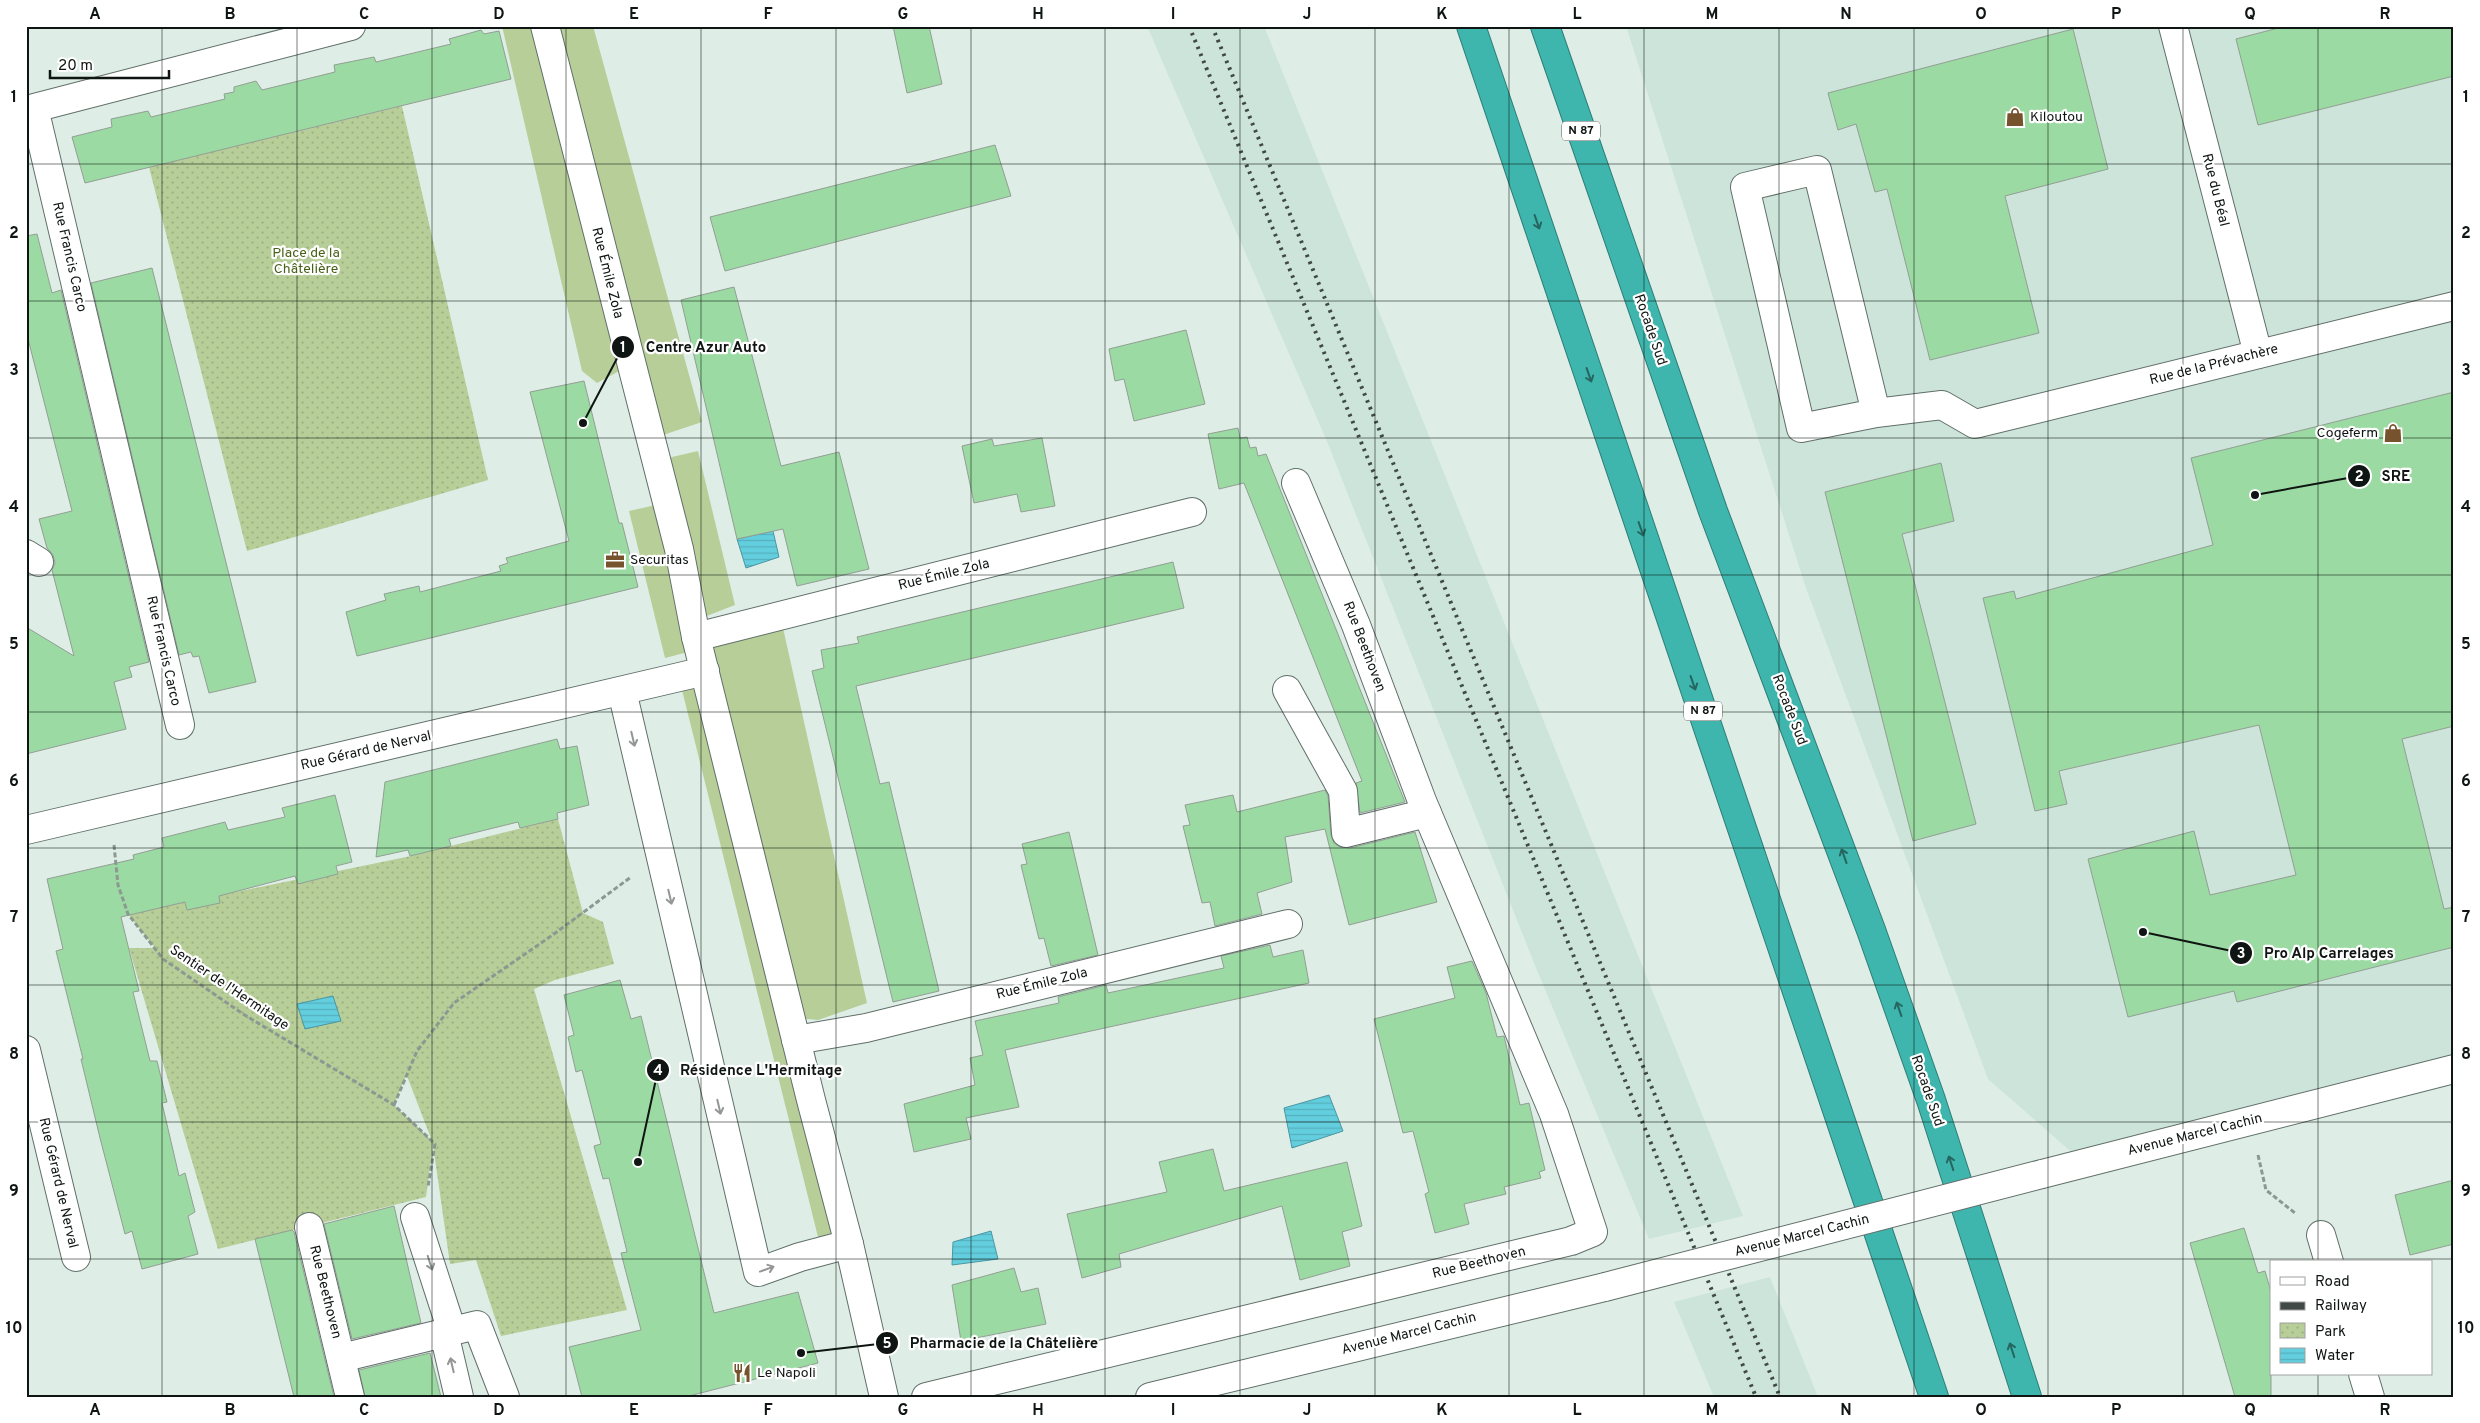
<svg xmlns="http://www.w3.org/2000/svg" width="2480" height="1423" font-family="Overpass,sans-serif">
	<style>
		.built { fill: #cce4da }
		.green { fill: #b7ce98 }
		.park { fill: url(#park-dots); fill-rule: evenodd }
		.water { fill: url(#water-rules); stroke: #4a96a1 }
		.building { fill: #9bdaa2; stroke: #939e94 }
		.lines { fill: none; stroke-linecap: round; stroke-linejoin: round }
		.minor-casing { stroke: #616f69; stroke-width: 30 }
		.highway-casing { stroke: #2e7e77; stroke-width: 30 }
		.path { stroke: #8c9892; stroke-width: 3; stroke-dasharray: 5 2.5; stroke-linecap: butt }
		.minor { stroke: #fff; stroke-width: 28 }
		.highway { stroke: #3eb6ad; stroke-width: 28 }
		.rail { stroke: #404945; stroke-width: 4; stroke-dasharray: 2.5 5; stroke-linecap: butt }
		.minor-bridge-casing { stroke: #616f69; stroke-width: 30; stroke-linecap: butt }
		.minor-bridge { stroke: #fff; stroke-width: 28 }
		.oneway { stroke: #266660 }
		.oneway2 { stroke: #939694 }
		.grid { fill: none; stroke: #0f1512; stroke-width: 1; stroke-opacity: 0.55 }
		.labels { text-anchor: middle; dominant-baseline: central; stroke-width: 4.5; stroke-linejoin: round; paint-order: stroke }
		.shield { fill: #fff; stroke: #575b59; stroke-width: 1 }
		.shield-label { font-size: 12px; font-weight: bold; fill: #0f1512 }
		.poi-label { font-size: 14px; fill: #0f1512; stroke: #fff; text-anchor: start }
		.street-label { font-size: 14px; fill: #0f1512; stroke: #fff }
		.park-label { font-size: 14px; fill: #476116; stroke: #fff }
		.leader { fill: none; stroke: #0f1512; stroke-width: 2 }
		.callout-dot { fill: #0f1512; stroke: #fff; stroke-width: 2 }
		.mark-label { font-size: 15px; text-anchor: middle; font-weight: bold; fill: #fff }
		.callout-label { font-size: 15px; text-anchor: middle; font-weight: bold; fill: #0f1512; stroke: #fff; stroke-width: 4.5; stroke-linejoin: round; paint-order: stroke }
		.neatline { fill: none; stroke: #0f1512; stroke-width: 2 }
		.grid-label { font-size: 16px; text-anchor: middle; font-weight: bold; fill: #0f1512 }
	</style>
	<defs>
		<pattern id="park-dots" width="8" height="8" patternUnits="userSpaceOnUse" patternTransform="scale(1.25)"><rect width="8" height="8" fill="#b7ce98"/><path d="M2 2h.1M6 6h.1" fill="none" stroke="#9cb082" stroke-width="1.8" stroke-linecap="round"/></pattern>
		<pattern id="water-rules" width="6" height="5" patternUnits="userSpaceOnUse" patternTransform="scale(1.25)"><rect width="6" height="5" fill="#63cede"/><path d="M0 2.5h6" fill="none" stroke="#55b0bd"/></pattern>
	</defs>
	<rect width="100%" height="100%" fill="#deeee7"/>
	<g class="built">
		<path d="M 1147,26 L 1264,26 L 1743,1216 L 1649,1239 L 1534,963 L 1326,439 Z"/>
		<path d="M 1626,26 L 2454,26 L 2454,1069 L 2084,1163 L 1988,1079 L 1806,588 Z"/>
		<path d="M 1770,1277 L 1818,1397 L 1714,1397 L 1674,1302 Z"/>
	</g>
	<g class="green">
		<path d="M 502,26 L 533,26 L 621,370 L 597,383 L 582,371 Z"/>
		<path d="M 553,26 L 593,26 L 702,422 L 654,438 Z"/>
		<path d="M 698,451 L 735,605 L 699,619 L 659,460 Z"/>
		<path d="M 656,505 L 688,652 L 665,658 L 629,511 Z"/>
		<path d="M 783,628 L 867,1003 L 818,1020 L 797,1018 L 706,649 Z"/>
		<path d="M 700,683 L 838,1233 L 819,1241 L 682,690 Z"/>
	</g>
	<g class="park">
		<path d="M 402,106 L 488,480 L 247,551 L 149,167 Z"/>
		<path d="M 558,819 L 583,913 L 603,922 L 614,964 L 555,980 L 534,989 L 627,1310 L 501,1336 L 476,1260 L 450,1264 L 433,1145 L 426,1197 L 218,1249 L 129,948 L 155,948 L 128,914 L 411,856 ZM 406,1076 L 407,1076 L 432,1141 L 394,1105 Z"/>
	</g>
	<g class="water">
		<path d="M 773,531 L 779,557 L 746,568 L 737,539 Z"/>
		<path d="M 333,996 L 341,1021 L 305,1029 L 297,1004 Z"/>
		<path d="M 1329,1095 L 1343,1131 L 1292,1148 L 1284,1108 Z"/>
		<path d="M 991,1231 L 998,1259 L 952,1265 L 953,1242 Z"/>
	</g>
	<g class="building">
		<path d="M 893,26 L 929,26 L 942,84 L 907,93 Z"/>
		<path d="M 2286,26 L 2454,26 L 2454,76 L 2258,125 L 2236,39 Z"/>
		<path d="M 2073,29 L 2108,169 L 2005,196 L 2039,333 L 1930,360 L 1887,189 L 1875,192 L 1856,124 L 1838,130 L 1828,93 Z"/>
		<path d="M 481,30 L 484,34 L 499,31 L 511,79 L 85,183 L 72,137 L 112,127 L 111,119 L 148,111 L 151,117 L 192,107 L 225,99 L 224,94 L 234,92 L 234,87 L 256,81 L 262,90 L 335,72 L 334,65 L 374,57 L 376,62 L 451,44 L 449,39 Z"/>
		<path d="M 995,145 L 1011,196 L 725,271 L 710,217 Z"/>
		<path d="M 37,234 L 52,293 L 61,290 L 149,662 L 129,667 L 132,677 L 114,682 L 126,729 L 26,754 L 26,627 L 74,656 L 52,570 L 55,563 L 53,555 L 47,548 L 39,519 L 72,511 L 26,331 L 26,236 Z"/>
		<path d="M 152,268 L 256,682 L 209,693 L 199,656 L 193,657 L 191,652 L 179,655 L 91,283 Z"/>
		<path d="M 734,287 L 781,466 L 839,452 L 869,569 L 797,586 L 783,529 L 737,539 L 681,300 Z"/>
		<path d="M 1186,330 L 1205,404 L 1134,421 L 1124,379 L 1115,381 L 1109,349 Z"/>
		<path d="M 584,381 L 619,523 L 622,523 L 638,587 L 357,656 L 346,612 L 386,600 L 384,594 L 419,586 L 420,592 L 501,571 L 499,566 L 508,563 L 506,558 L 569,541 L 530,392 Z"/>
		<path d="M 2454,392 L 2454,726 L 2402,739 L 2444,909 L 2454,907 L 2454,947 L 2237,1002 L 2234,991 L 2128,1017 L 2088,859 L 2194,831 L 2210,895 L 2296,875 L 2259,725 L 2059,771 L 2067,804 L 2035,811 L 1983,598 L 2014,591 L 2016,599 L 2213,545 L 2191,458 Z"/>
		<path d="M 1238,428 L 1240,438 L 1247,437 L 1250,448 L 1256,447 L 1258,456 L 1266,454 L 1405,802 L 1360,813 L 1356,783 L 1362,781 L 1244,483 L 1219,489 L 1208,434 Z"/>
		<path d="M 1042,438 L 1055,506 L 1021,512 L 1017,494 L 974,503 L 962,446 L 992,439 L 994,446 Z"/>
		<path d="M 1941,463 L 1954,521 L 1902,534 L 1976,824 L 1913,841 L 1825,492 Z"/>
		<path d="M 1173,562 L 1184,608 L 856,686 L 880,784 L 889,782 L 939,991 L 893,1002 L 812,671 L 824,668 L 821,650 L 859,643 L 857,637 Z"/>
		<path d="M 557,739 L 560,749 L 577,746 L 589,805 L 557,813 L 558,819 L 520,828 L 518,822 L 449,839 L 451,846 L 410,856 L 408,850 L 376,857 L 385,782 Z"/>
		<path d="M 1325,790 L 1328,796 L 1331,835 L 1334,843 L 1340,847 L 1350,848 L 1415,832 L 1437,902 L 1349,925 L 1325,829 L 1285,837 L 1292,882 L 1257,893 L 1262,914 L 1215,926 L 1210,902 L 1202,903 L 1183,826 L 1190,825 L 1185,805 L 1233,795 L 1237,812 Z"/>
		<path d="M 335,795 L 352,862 L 336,866 L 338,874 L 298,884 L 295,876 L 219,896 L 220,903 L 187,910 L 185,902 L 121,917 L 139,991 L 133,992 L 150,1061 L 157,1061 L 167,1102 L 162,1103 L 179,1176 L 185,1173 L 195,1212 L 188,1216 L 198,1254 L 142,1269 L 132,1231 L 125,1234 L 100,1138 L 81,1059 L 83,1059 L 56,951 L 63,949 L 47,879 L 134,859 L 133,855 L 164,847 L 162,838 L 225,822 L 228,830 L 285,817 L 282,808 Z"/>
		<path d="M 1069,832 L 1098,955 L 1051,966 L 1044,938 L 1039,939 L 1021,865 L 1027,864 L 1022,844 Z"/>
		<path d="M 1270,945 L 1273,957 L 1303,950 L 1309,983 L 1005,1050 L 1019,1107 L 966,1118 L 971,1139 L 914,1152 L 904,1104 L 975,1085 L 970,1058 L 983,1055 L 975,1021 L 1059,1003 L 1058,997 L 1106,985 L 1108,993 L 1224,968 L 1221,956 Z"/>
		<path d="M 1472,961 L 1486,993 L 1497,1037 L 1504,1036 L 1520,1105 L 1529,1103 L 1545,1170 L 1539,1172 L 1541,1178 L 1504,1187 L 1506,1194 L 1464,1204 L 1469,1224 L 1435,1233 L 1425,1194 L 1429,1192 L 1413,1131 L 1403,1133 L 1374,1019 L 1455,998 L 1447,967 Z"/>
		<path d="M 620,980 L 631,1019 L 641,1016 L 714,1313 L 798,1292 L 818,1363 L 685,1397 L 582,1397 L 569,1347 L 641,1330 L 621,1253 L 627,1252 L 609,1178 L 603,1179 L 594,1146 L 601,1144 L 582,1070 L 576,1072 L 568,1037 L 574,1035 L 564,995 Z"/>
		<path d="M 1213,1149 L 1224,1191 L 1347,1162 L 1362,1226 L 1342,1232 L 1350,1266 L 1300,1280 L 1282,1206 L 1119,1254 L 1121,1267 L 1082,1278 L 1067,1214 L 1167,1192 L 1159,1162 Z"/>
		<path d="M 2454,1180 L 2454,1244 L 2410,1255 L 2395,1195 Z"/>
		<path d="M 394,1206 L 421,1323 L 352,1339 L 324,1224 Z"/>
		<path d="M 2244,1228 L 2258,1273 L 2265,1271 L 2271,1292 L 2271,1397 L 2235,1397 L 2190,1243 Z"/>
		<path d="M 292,1230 L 294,1232 L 334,1397 L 294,1397 L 255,1239 Z"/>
		<path d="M 1014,1268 L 1021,1292 L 1038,1288 L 1046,1324 L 961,1341 L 952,1285 Z"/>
		<path d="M 430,1353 L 441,1397 L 365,1397 L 359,1370 Z"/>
	</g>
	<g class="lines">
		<g class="minor-casing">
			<g id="minor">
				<path d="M 545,26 L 679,549 L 696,637 L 811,1100 L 849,1244 L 884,1397"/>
				<path d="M 2173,26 L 2258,354"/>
				<path d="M 1876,413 L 1817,170 L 1745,187 L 1801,428 L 1876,413 L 1942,405 L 1975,424 L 2454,306"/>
				<path d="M 26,554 L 39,562"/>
				<path d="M 696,637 L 1192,512"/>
				<path d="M 1287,690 L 1343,791 L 1346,833 L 1427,813"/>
				<path d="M 622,691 L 758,1272 L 800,1257 L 849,1244"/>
				<path d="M 180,725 L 34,108 L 351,26"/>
				<path d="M 26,830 L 705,671"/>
				<path d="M 796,1040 L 866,1028 L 1288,924"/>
				<path d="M 26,1050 L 76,1257"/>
				<path d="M 2042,1174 L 2454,1069"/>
				<path d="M 415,1217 L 452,1331"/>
				<path d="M 309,1227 L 350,1397"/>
				<path d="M 2321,1235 L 2329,1262"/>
				<path d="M 444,1333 L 459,1397"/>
				<path d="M 341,1358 L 477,1325 L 505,1397"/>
				<path d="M 2363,1374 L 2370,1397"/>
				<path d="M 926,1397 L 1571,1241 L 1593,1232 L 1554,1114 L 1422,801 L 1356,625 L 1296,483"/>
				<path d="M 1150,1397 L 1605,1287"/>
			</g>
		</g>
		<g class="highway-casing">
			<g id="highway">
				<path d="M 1471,26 L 1934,1397"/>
				<path d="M 1545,26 L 1713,511 L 1871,930 L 1931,1100 L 2027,1397"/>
			</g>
		</g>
		<g class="path">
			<path d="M 114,845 L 118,885 L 128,914 L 163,959 L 243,1014 L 394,1105 L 435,1144 L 428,1187"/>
			<path d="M 394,1105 L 417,1051 L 454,1003 L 554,934 L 631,877"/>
			<path d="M 2258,1155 L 2266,1190 L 2295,1213"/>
		</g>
		<use href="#minor" class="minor"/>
		<use href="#highway" class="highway"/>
		<g class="rail">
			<path d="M 1189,26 L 1756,1397"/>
			<path d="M 1212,26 L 1780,1397"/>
		</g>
		<g class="minor-bridge-casing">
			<path id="minor-bridge" d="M 1605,1287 L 2042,1174"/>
		</g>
		<use href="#minor-bridge" class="minor-bridge"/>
	</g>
	<defs><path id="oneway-shaft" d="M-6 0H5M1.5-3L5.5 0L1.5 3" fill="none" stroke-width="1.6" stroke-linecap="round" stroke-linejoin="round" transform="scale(1.25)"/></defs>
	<g class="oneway">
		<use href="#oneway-shaft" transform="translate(1537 222) rotate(71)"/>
		<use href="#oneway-shaft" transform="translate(1589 375) rotate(71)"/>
		<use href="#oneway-shaft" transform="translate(1641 529) rotate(71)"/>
		<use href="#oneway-shaft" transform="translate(1693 683) rotate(71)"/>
		<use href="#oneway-shaft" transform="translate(1844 856) rotate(-110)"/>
		<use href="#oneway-shaft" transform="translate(1899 1009) rotate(-109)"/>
		<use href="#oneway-shaft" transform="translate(1951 1163) rotate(-108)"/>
		<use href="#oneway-shaft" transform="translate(2012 1350) rotate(-108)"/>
	</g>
	<g class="oneway2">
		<use href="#oneway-shaft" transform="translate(633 739) rotate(77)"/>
		<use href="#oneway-shaft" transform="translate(670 897) rotate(77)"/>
		<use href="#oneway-shaft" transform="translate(719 1107) rotate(77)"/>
		<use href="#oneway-shaft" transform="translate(430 1263) rotate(72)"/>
		<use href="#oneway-shaft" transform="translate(767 1269) rotate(-20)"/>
		<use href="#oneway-shaft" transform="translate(452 1365) rotate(-103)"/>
	</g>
	<path class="grid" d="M 162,26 L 162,1397M 297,26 L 297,1397M 432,26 L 432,1397M 566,26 L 566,1397M 701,26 L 701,1397M 836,26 L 836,1397M 971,26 L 971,1397M 1105,26 L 1105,1397M 1240,26 L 1240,1397M 1375,26 L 1375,1397M 1509,26 L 1509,1397M 1644,26 L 1644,1397M 1779,26 L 1779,1397M 1914,26 L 1914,1397M 2048,26 L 2048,1397M 2183,26 L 2183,1397M 2318,26 L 2318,1262M 26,164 L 2454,164M 26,301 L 2454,301M 26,438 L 2454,438M 26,575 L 2454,575M 26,712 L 2454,712M 26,848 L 2454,848M 26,985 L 2454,985M 26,1122 L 2454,1122M 26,1259 L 2454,1259M 2318,1374 L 2318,1397"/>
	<defs>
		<g id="shop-bare" transform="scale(1.5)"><path d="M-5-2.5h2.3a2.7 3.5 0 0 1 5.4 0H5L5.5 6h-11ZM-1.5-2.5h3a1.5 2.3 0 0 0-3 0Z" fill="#77532d" stroke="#fff" stroke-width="2.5" paint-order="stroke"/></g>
		<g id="office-bare" transform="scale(1.5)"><path d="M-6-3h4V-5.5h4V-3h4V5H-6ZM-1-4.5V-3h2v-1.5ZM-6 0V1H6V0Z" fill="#77532d" stroke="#fff" stroke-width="2.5" paint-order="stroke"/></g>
		<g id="restaurant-bare" transform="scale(1.5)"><path d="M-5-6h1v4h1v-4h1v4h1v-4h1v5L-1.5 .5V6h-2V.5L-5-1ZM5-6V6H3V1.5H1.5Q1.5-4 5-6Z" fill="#77532d" stroke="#fff" stroke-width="2.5" paint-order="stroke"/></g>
	</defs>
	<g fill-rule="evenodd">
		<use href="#shop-bare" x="2015" y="117"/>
		<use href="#shop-bare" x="2393" y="433"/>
		<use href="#office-bare" x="615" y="560"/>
		<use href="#restaurant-bare" x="742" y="1373"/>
	</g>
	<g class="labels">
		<g class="shield">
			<rect x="1562" y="121.5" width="38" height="19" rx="4"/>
			<rect x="1684" y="701.5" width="38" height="19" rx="4"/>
		</g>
		<g class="shield-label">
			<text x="1581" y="131">N 87</text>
			<text x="1703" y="711">N 87</text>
		</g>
		<g class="poi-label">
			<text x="2030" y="117">Kiloutou</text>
			<text x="2378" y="433" text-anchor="end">Cogeferm</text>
			<text x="630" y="560">Securitas</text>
			<text x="757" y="1373">Le Napoli</text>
		</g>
		<g class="street-label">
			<text transform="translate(2215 190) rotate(76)">Rue du Béal</text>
			<text transform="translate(69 257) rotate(77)">Rue Francis Carco</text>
			<text transform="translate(607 273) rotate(76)">Rue Émile Zola</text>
			<text transform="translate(1650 330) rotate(71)">Rocade Sud</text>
			<text transform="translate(2214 365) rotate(-14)">Rue de la Prévachère</text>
			<text transform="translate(944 575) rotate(-14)">Rue Émile Zola</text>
			<text transform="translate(1364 647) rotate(69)">Rue Beethoven</text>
			<text transform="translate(163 651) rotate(77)">Rue Francis Carco</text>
			<text transform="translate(1789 710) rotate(69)">Rocade Sud</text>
			<text transform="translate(366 751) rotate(-13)">Rue Gérard de Nerval</text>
			<text transform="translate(1042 984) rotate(-14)">Rue Émile Zola</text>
			<text transform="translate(229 988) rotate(34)">Sentier de l'Hermitage</text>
			<text transform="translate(1927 1091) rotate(71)">Rocade Sud</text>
			<text transform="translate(2195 1135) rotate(-14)">Avenue Marcel Cachin</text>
			<text transform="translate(58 1183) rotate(77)">Rue Gérard de Nerval</text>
			<text transform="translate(1802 1236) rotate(-14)">Avenue Marcel Cachin</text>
			<text transform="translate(1479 1263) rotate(-14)">Rue Beethoven</text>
			<text transform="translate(325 1292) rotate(76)">Rue Beethoven</text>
			<text transform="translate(1409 1334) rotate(-14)">Avenue Marcel Cachin</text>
		</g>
		<g class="park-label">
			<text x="306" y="253">Place de la<tspan x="306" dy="16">Châtelière</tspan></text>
		</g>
	</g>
	<path class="leader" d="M583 423L623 347M2255 495L2359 476M2143 932L2241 953M638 1162L658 1070M801 1353L887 1343"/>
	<g class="callout-dot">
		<circle cx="583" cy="423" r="5"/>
		<circle cx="2255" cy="495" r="5"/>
		<circle cx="2143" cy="932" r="5"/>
		<circle cx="638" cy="1162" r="5"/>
		<circle cx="801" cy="1353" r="5"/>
		<circle cx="623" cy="347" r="12"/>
		<circle cx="2359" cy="476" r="12"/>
		<circle cx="2241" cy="953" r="12"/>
		<circle cx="658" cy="1070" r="12"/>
		<circle cx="887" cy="1343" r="12"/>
	</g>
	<g class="mark-label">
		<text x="623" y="352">1</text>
		<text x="2359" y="481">2</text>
		<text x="2241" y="958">3</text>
		<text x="658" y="1075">4</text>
		<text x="887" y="1348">5</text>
	</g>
	<g class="callout-label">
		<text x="706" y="352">Centre Azur Auto</text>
		<text x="2396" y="481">SRE</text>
		<text x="2329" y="958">Pro Alp Carrelages</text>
		<text x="761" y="1075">Résidence L'Hermitage</text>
		<text x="1004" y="1348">Pharmacie de la Châtelière</text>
	</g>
	<rect width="2480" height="1423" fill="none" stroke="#ffffff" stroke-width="55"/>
	<rect x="2270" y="1260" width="162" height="115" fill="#ffffff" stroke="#9fa1a0"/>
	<rect x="2280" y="1277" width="25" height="8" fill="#ffffff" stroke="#9fa1a0"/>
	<text x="2315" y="1286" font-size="15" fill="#0f1512">Road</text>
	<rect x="2280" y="1302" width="25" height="8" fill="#404945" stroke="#9fa1a0"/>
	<text x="2315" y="1310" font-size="15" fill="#0f1512">Railway</text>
	<rect x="2280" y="1323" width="25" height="15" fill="url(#park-dots)" stroke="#9fa1a0"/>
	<text x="2315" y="1336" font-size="15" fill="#0f1512">Park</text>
	<rect x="2280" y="1348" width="25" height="15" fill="url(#water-rules)" stroke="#9fa1a0"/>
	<text x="2315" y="1360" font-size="15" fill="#0f1512">Water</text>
	<path d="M50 70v8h119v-8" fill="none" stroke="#0f1512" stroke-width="2.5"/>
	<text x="58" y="70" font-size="15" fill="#0f1512" stroke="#ffffff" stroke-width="4" paint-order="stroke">20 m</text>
	<rect x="28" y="28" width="2424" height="1368" class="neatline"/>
	<g class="grid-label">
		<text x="95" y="19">A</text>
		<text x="230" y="19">B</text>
		<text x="364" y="19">C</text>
		<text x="499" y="19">D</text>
		<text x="634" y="19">E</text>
		<text x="768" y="19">F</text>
		<text x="903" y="19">G</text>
		<text x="1038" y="19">H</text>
		<text x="1173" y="19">I</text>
		<text x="1307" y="19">J</text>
		<text x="1442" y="19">K</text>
		<text x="1577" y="19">L</text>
		<text x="1712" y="19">M</text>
		<text x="1846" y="19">N</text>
		<text x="1981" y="19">O</text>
		<text x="2116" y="19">P</text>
		<text x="2250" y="19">Q</text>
		<text x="2385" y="19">R</text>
		<text x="14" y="102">1</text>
		<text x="2466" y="102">1</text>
		<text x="14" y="238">2</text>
		<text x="2466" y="238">2</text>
		<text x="14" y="375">3</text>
		<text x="2466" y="375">3</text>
		<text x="14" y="512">4</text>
		<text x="2466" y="512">4</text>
		<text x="14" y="649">5</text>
		<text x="2466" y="649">5</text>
		<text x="14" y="786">6</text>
		<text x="2466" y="786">6</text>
		<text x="14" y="922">7</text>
		<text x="2466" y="922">7</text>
		<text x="14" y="1059">8</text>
		<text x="2466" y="1059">8</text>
		<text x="14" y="1196">9</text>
		<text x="2466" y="1196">9</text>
		<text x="14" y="1333">10</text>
		<text x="2466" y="1333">10</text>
		<text x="95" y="1415">A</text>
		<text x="230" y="1415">B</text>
		<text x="364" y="1415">C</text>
		<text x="499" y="1415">D</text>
		<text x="634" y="1415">E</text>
		<text x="768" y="1415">F</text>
		<text x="903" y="1415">G</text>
		<text x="1038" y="1415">H</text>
		<text x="1173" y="1415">I</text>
		<text x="1307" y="1415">J</text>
		<text x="1442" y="1415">K</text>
		<text x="1577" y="1415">L</text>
		<text x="1712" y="1415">M</text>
		<text x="1846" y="1415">N</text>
		<text x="1981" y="1415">O</text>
		<text x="2116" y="1415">P</text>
		<text x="2250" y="1415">Q</text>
		<text x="2385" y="1415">R</text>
	</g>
</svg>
